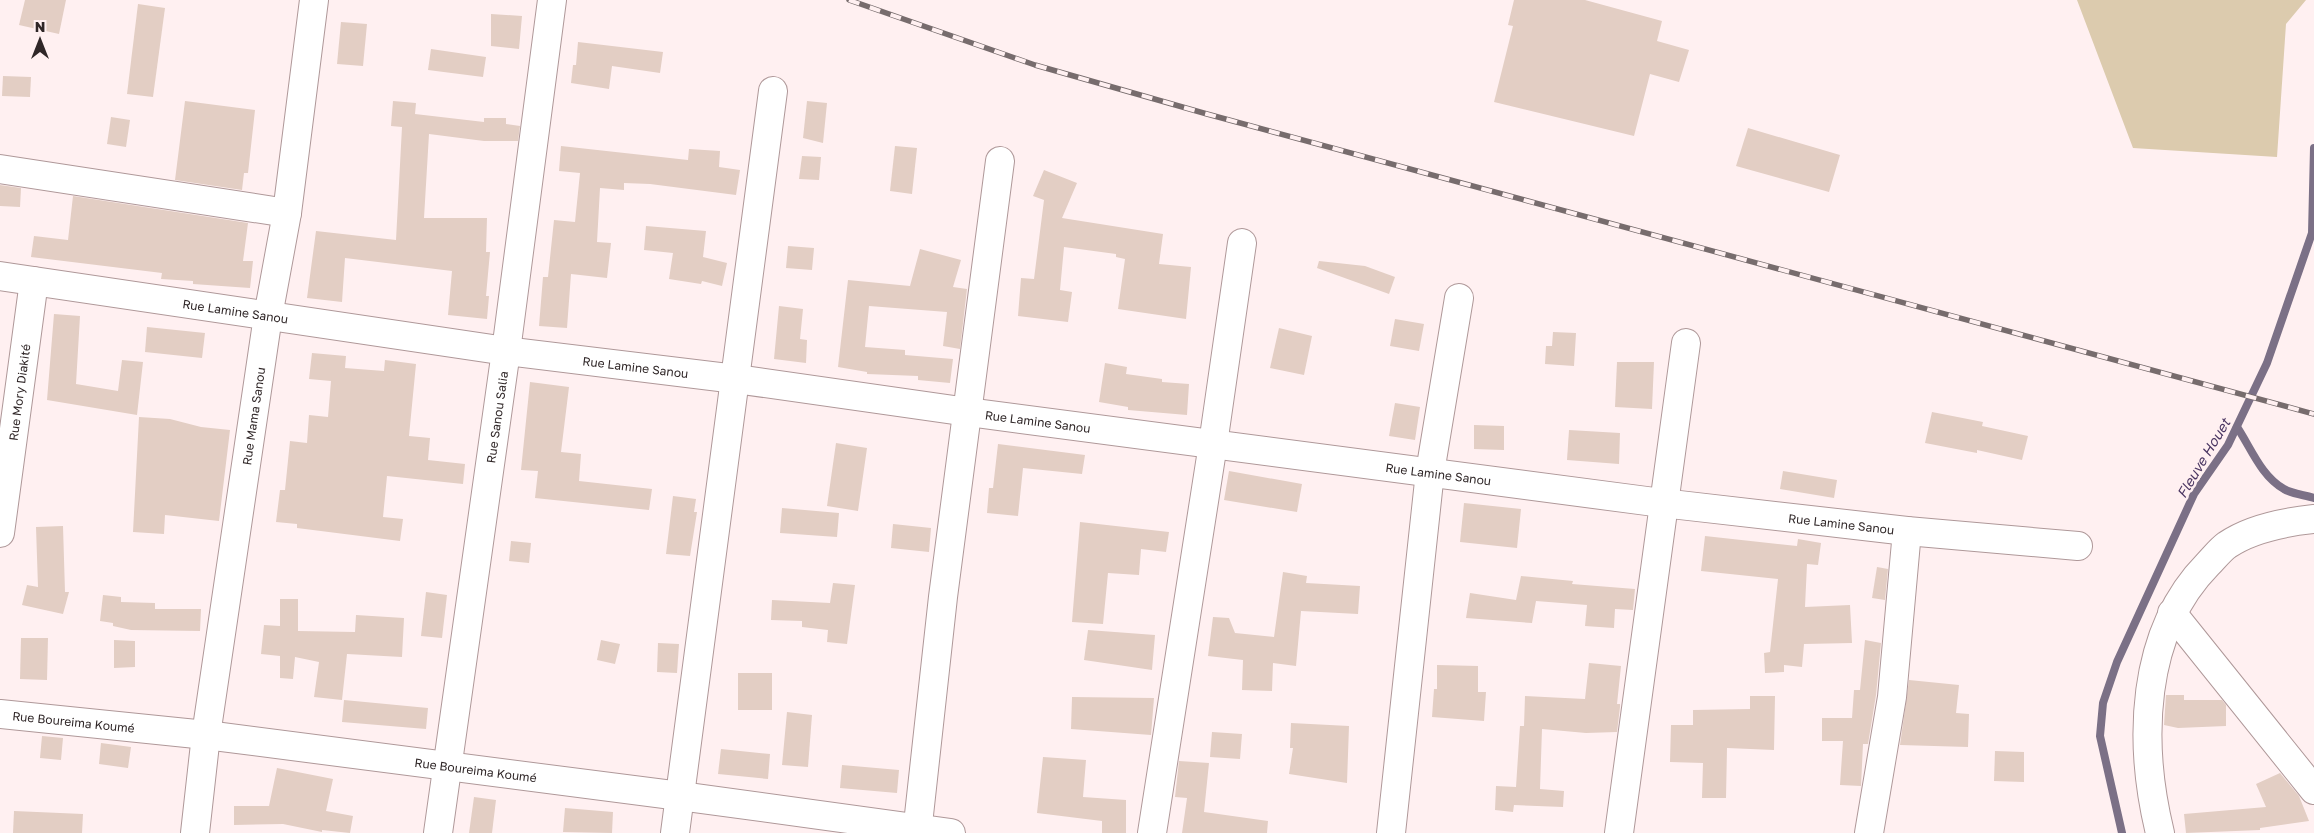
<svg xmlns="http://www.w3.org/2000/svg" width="2314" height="833" font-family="'Golos Text',sans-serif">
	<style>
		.green { fill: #dccbae }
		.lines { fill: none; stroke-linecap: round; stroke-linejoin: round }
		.stream { stroke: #7b7086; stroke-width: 8 }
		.building { fill: #e3cec4 }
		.minor-casing { stroke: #af9899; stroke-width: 30 }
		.minor { stroke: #fff; stroke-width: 28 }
		.rail-casing { stroke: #776c6d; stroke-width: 5.5 }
		.rail { stroke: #fff0f1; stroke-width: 4; stroke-dasharray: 11; stroke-linecap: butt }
		.labels { text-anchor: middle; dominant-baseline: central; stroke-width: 5; stroke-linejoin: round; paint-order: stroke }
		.street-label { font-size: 12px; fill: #2f2627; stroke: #fff0f1 }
		.water-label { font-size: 14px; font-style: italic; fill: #4b3662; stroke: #fff0f1 }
	</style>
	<rect width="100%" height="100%" fill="#fff0f1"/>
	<path class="green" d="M 2077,0 L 2306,0 L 2286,24 L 2277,157 L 2133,148 Z"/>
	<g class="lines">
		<g class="stream">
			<path d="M 2237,427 C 2251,448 2261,476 2284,489 C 2292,494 2305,495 2314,498"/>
			<path d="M 2122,833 L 2100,736 L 2103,703 L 2117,662 L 2194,494 L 2228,445 L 2267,363 L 2312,233 L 2314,148"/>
		</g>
	</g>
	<g class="building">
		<path d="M 25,0 L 66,0 L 59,34 L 19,25 Z"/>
		<path d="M 1514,0 L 1585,0 L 1662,21 L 1657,41 L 1689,50 L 1679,82 L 1650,74 L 1634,136 L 1494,102 L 1513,26 L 1508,25 Z"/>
		<path d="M 138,4 L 165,8 L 153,97 L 127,94 Z"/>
		<path d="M 491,14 L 522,16 L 519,49 L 491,46 Z"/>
		<path d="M 341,22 L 367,24 L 363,66 L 337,64 Z"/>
		<path d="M 578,42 L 663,52 L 660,73 L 612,66 L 609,89 L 571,83 L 573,65 L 576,65 Z"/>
		<path d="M 431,49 L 486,57 L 483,77 L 428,70 Z"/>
		<path d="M 3,76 L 31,77 L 30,97 L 2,96 Z"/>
		<path d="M 185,101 L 255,110 L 248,173 L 244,173 L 242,190 L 175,180 Z"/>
		<path d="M 393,101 L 416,103 L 415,114 L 484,122 L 484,118 L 506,118 L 506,124 L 520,126 L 518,141 L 484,141 L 429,134 L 424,218 L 487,218 L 486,252 L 490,252 L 486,296 L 489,296 L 487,319 L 448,315 L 452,271 L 345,258 L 342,302 L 307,298 L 316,231 L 396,240 L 402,127 L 391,126 Z"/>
		<path d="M 807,101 L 827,103 L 823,143 L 803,138 Z"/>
		<path d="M 111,117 L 130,120 L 126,147 L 107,144 Z"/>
		<path d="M 1748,128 L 1840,155 L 1829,192 L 1736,166 Z"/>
		<path d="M 561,146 L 688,160 L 689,149 L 720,151 L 719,167 L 740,170 L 736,195 L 650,184 L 624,183 L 624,190 L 600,188 L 597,242 L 611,243 L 607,278 L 571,274 L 567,328 L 539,326 L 543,277 L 548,277 L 554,220 L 575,222 L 580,173 L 559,171 Z"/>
		<path d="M 895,146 L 917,148 L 912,194 L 890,191 Z"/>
		<path d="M 802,156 L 821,157 L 819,180 L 799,179 Z"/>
		<path d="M 1044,170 L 1077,183 L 1062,218 L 1163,234 L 1159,264 L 1191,267 L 1186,319 L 1118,309 L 1125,259 L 1116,257 L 1116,254 L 1064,247 L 1060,290 L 1072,292 L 1068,322 L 1018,316 L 1021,278 L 1034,279 L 1044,200 L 1033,196 Z"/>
		<path d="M 0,185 L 21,188 L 20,207 L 0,206 Z"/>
		<path d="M 73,196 L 248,223 L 243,261 L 253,261 L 250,288 L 193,284 L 193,281 L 161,279 L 162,273 L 31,257 L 34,236 L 68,240 Z"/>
		<path d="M 646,226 L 706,231 L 703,257 L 727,263 L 722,286 L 702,281 L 701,284 L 669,279 L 673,253 L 644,250 Z"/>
		<path d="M 788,246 L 814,248 L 812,270 L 786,268 Z"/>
		<path d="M 920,249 L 961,260 L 953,287 L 967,289 L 960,349 L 943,346 L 947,312 L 869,306 L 865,347 L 905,350 L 905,355 L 953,359 L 950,383 L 918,380 L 918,376 L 867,374 L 867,372 L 838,367 L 848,280 L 910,286 Z"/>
		<path d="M 1319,261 L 1365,266 L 1395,277 L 1389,294 L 1317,268 Z"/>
		<path d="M 779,306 L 803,309 L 800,339 L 807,340 L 806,363 L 774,359 Z"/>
		<path d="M 54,314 L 80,316 L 76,384 L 118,391 L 122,360 L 143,362 L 137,415 L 47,400 Z"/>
		<path d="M 1395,319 L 1424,324 L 1419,351 L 1390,346 Z"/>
		<path d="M 147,327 L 205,333 L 202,358 L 145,352 Z"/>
		<path d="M 1279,328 L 1312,336 L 1304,375 L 1270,368 Z"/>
		<path d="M 1553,332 L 1576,333 L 1574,366 L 1545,364 L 1546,346 L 1552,346 Z"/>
		<path d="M 312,353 L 346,356 L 345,368 L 384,371 L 385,360 L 416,364 L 409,436 L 430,438 L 428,460 L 465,464 L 463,484 L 387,476 L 383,517 L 403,519 L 400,541 L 297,528 L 297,524 L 276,522 L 280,490 L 285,490 L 290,441 L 307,443 L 309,415 L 328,417 L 331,381 L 309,379 Z"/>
		<path d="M 1617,362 L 1654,362 L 1652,409 L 1615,407 Z"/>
		<path d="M 1105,363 L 1127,367 L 1126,374 L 1162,379 L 1162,382 L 1189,384 L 1187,415 L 1128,410 L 1128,407 L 1099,402 Z"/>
		<path d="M 530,382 L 569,387 L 561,452 L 581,454 L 579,481 L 652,489 L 649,510 L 535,498 L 538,471 L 521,470 Z"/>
		<path d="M 1395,403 L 1420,407 L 1415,440 L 1389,436 Z"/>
		<path d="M 1932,412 L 1983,422 L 1982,426 L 2028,436 L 2022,460 L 1977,450 L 1977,453 L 1925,443 Z"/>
		<path d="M 139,417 L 170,419 L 201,427 L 230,430 L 219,521 L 165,515 L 164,534 L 133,532 Z"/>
		<path d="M 1474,425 L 1504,426 L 1504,450 L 1474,449 Z"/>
		<path d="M 1569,430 L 1620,433 L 1619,464 L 1567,460 Z"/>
		<path d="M 836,443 L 867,448 L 858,511 L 827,506 Z"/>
		<path d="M 998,444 L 1085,455 L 1082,474 L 1023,468 L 1018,516 L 987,513 L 989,488 L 993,488 Z"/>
		<path d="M 1229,471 L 1302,484 L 1297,512 L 1224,500 Z"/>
		<path d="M 1783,471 L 1837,480 L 1834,498 L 1780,489 Z"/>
		<path d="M 673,496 L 696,499 L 694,512 L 697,512 L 690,556 L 666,554 Z"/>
		<path d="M 1464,503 L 1521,509 L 1517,548 L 1460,542 Z"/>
		<path d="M 782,508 L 839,513 L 837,537 L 780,533 Z"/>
		<path d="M 1080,522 L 1169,532 L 1166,552 L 1141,549 L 1139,575 L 1108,573 L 1103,624 L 1072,622 Z"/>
		<path d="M 893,524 L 931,528 L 929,552 L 891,548 Z"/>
		<path d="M 63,526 L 65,592 L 69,592 L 63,614 L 22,605 L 27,585 L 38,587 L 36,527 Z"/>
		<path d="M 1705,536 L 1797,546 L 1798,539 L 1821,543 L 1818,565 L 1807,564 L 1805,607 L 1850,605 L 1852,643 L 1804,644 L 1802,667 L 1784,665 L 1784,672 L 1765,673 L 1764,653 L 1770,652 L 1778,579 L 1701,571 Z"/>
		<path d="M 511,541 L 531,543 L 529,563 L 509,561 Z"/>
		<path d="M 1877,567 L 1888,569 L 1885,600 L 1872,598 Z"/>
		<path d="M 1283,572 L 1307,576 L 1306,583 L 1360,586 L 1358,614 L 1301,611 L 1296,666 L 1273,663 L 1272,691 L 1242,690 L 1243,660 L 1208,656 L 1213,617 L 1229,618 L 1235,633 L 1274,637 Z"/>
		<path d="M 1521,576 L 1573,581 L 1572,584 L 1635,589 L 1633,610 L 1615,609 L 1614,628 L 1585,626 L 1587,605 L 1536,601 L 1532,623 L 1466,618 L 1470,593 L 1516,600 Z"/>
		<path d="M 833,583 L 855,585 L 847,644 L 827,642 L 828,630 L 802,627 L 802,621 L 771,620 L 772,600 L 830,603 Z"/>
		<path d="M 426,592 L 447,595 L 442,638 L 421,636 Z"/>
		<path d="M 103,595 L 121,597 L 121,602 L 155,603 L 155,609 L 201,609 L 200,631 L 131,630 L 113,626 L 113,623 L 100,621 Z"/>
		<path d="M 280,599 L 298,599 L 298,631 L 355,632 L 356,615 L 404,618 L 402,657 L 347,654 L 342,700 L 314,697 L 319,662 L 295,657 L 293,679 L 280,678 L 280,656 L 261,654 L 264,625 L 280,626 Z"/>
		<path d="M 1088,630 L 1155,635 L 1152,670 L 1084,660 Z"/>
		<path d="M 21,638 L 48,638 L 47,680 L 20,679 Z"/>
		<path d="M 114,640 L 135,641 L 135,667 L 114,668 Z"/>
		<path d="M 601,640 L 620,644 L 615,664 L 597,660 Z"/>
		<path d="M 1865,640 L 1881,643 L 1876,695 L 1868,744 L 1863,744 L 1861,786 L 1840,785 L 1843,741 L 1822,741 L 1822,718 L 1852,718 L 1854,690 L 1860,690 Z"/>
		<path d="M 658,643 L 679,644 L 677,673 L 657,672 Z"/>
		<path d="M 1589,663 L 1621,666 L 1617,704 L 1620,704 L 1620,707 L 1617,732 L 1586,733 L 1542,729 L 1540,789 L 1564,791 L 1563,807 L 1514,805 L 1513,812 L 1495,810 L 1496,786 L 1516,787 L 1520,726 L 1524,726 L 1525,696 L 1585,699 Z"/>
		<path d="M 1437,665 L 1478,666 L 1478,692 L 1486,692 L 1484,721 L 1432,717 L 1434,689 L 1437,689 Z"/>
		<rect x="738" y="673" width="34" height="37"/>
		<path d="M 1909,680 L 1959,685 L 1956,713 L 1969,714 L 1968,747 L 1900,745 Z"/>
		<path d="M 2166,695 L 2184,695 L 2184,700 L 2222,700 L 2226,705 L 2226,726 L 2178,728 L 2164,725 Z"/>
		<path d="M 1750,696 L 1775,696 L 1774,750 L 1727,748 L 1726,798 L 1702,798 L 1703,763 L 1670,762 L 1671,725 L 1693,725 L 1693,710 L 1750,709 Z"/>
		<path d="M 1072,697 L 1154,698 L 1151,735 L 1071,729 Z"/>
		<path d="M 344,700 L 428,708 L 426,729 L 342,722 Z"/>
		<path d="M 787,712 L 812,715 L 808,767 L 782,765 Z"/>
		<path d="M 1291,723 L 1349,726 L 1347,783 L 1289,774 L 1293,748 L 1290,748 Z"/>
		<path d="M 1212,732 L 1242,734 L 1240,759 L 1210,757 Z"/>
		<path d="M 42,736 L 63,738 L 61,760 L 40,758 Z"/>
		<path d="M 101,743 L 131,747 L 128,768 L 99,764 Z"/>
		<path d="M 721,749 L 770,754 L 768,779 L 718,774 Z"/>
		<path d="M 1995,751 L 2024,752 L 2024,782 L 1994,781 Z"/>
		<path d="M 1043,757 L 1086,760 L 1083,797 L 1126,800 L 1126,833 L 1102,833 L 1102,821 L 1037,813 Z"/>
		<path d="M 1179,761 L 1209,763 L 1204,812 L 1268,821 L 1267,833 L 1182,833 L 1187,798 L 1175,797 Z"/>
		<path d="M 842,765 L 899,770 L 897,793 L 840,788 Z"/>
		<path d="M 277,768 L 333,779 L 326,811 L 353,816 L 350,833 L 322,830 L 322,832 L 283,824 L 234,825 L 234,806 L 269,806 Z"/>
		<path d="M 2280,773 L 2299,796 L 2309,821 L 2260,828 L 2260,830 L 2186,833 L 2184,814 L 2266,807 L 2256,784 Z"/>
		<path d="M 474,797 L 496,800 L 492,833 L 469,833 Z"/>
		<path d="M 565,808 L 613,812 L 612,833 L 563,832 Z"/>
		<path d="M 14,811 L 83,814 L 82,833 L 13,833 Z"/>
	</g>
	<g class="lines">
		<g class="minor-casing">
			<g id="minor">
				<path d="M 0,169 L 287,213"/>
				<path id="s1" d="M 0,276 L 506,351 L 736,379 L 968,412 L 1662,503 L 1907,531 L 2078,546"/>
				<path id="s2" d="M 0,533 L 34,281"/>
				<path d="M 2172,613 L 2314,790"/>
				<path id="s3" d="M 0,714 L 206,735 L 680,796 L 951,833"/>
				<path id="s4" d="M 195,833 L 206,735 L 268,316 L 287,213 L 314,0"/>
				<path id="s5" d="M 438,833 L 506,351 L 552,0"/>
				<path d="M 675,833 L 773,91"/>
				<path d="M 917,833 L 943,597 L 1000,161"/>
				<path d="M 1152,833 L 1213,444 L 1242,243"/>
				<path d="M 1391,833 L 1430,472 L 1459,298"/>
				<path d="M 1619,833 L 1686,343"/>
				<path d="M 1869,833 L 1892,697 L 1907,531"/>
				<path d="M 2160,833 C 2138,743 2140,633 2208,564 C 2214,558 2220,550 2227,545 C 2252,528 2285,522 2314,519"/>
			</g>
		</g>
		<use href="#minor" class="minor"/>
		<g class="rail-casing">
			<path id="rail" d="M 849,0 L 1035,65 L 1207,114 L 2314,414"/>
		</g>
		<use href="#rail" class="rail"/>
	</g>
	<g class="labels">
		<g class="street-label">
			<text stroke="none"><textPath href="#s1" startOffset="238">Rue Lamine Sanou</textPath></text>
			<text stroke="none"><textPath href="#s1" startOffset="642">Rue Lamine Sanou</textPath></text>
			<text stroke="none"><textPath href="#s2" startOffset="142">Rue Mory Diakité</textPath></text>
			<text stroke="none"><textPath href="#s4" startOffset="421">Rue Mama Sanou</textPath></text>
			<text stroke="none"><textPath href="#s5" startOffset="420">Rue Sanou Salia</textPath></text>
			<text stroke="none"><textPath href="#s1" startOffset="1048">Rue Lamine Sanou</textPath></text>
			<text stroke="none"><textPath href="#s1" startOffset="1452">Rue Lamine Sanou</textPath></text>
			<text stroke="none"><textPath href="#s1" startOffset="1858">Rue Lamine Sanou</textPath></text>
			<text stroke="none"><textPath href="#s3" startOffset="74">Rue Boureima Koumé</textPath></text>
			<text stroke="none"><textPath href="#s3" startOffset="479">Rue Boureima Koumé</textPath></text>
		</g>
		<g class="water-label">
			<text transform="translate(2203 458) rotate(-59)">Fleuve Houet</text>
		</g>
	</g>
	<g transform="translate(40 40)" stroke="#fff0f1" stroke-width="4" paint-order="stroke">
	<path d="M0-4L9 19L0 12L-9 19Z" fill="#2f2627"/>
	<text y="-8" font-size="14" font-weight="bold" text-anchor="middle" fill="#2f2627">N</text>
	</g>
</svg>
